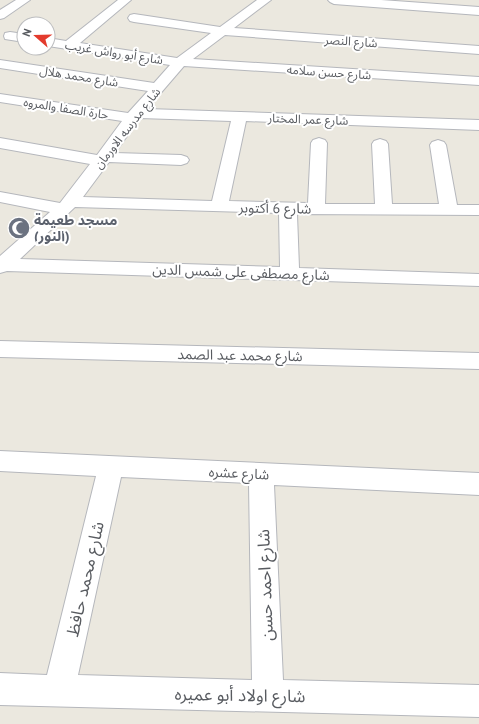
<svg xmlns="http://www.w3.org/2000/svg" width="479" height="724" font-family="'PT Sans','Noto Sans Arabic',sans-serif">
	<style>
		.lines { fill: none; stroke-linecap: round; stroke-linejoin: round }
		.minor-casing { stroke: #b5b7bc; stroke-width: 2 }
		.minor { fill: #fff; fill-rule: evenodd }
		.labels { text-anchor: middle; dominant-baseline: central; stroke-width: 4; stroke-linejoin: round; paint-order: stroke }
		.far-street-label { font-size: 12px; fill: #585b60; stroke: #fff }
		.street-label { font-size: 14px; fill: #585b60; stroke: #fff }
		.worship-label { font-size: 14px; font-weight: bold; fill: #5b616d; stroke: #fff; text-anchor: start }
		.near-street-label { font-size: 17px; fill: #585b60; stroke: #fff }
	</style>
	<rect width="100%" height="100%" fill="#ebe8df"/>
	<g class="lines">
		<g class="minor-casing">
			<g id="minor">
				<path d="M 16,0 L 30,0 L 4,18 L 0,19 L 0,10 Z"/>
				<path d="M 118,0 L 131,0 L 80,43 L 177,58 L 211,33 L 134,22 L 130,21 L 128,18 L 130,15 L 134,14 L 220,27 L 257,0 L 271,0 L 234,28 L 479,46 L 479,54 L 225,35 L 193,59 L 479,77 L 479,85 L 184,66 L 147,109 L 479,120 L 479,130 L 246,121 L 229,201 L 308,203 L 311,143 L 313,140 L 319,138 L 325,140 L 327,143 L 325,204 L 375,204 L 372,144 L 374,141 L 380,139 L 386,141 L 388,144 L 392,204 L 439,204 L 430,145 L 432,142 L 438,140 L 444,142 L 446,145 L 457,205 L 479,205 L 479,215 L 297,214 L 299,268 L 479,274 L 479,286 L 7,271 L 0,273 L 0,256 L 50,212 L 0,202 L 0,192 L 60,203 L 90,164 L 0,148 L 0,138 L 97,155 L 122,121 L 0,102 L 0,94 L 128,113 L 148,91 L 0,68 L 0,60 L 154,83 L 170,65 L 48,46 L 48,38 L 66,41 ZM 140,118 L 231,121 L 212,201 L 83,197 L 109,162 L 181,165 L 187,163 L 189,160 L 187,157 L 181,155 L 115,153 ZM 75,207 L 279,213 L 280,267 L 20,259 Z"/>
				<path d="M 328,0 L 381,0 L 479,7 L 479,15 L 334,4 L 330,2 Z"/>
				<path d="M 10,32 L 24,34 L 24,42 L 5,39 L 4,36 L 5,33 Z"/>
				<path d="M 0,341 L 479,353 L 479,369 L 0,357 Z"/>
				<path d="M 0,451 L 479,473 L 479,495 L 274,485 L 283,680 L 479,685 L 479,717 L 0,705 L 0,673 L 47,675 L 96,476 L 0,471 ZM 121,477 L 249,483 L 252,680 L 78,675 Z"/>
			</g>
		</g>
		<use href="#minor" class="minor"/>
	</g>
	<defs>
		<g id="mosque-disc" transform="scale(1.15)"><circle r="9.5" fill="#6b7280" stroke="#fff"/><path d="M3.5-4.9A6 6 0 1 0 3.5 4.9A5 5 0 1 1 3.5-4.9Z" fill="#fff"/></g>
	</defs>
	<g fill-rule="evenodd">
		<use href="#mosque-disc" x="19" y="228"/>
	</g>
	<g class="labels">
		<g class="far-street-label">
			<text transform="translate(351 41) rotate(4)">شارع النصر</text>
			<text transform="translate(114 52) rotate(9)">شارع أبو رواش غريب</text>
			<text transform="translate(329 72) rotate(4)">شارع حسن سلامه</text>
			<text transform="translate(79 76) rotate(9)">شارع محمد هلال</text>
			<text transform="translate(66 108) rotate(9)">حارة الصفا والمروه</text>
			<text transform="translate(308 119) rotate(2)">شارع عمر المختار</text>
			<text transform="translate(127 128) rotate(-52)">شارع مدرسه الاورمان</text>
		</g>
		<g class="street-label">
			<text transform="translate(275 208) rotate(1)">شارع 6 أكتوبر</text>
			<text transform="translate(241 272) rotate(2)">شارع مصطفى على شمس الدين</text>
			<text transform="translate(240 355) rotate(1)">شارع محمد عبد الصمد</text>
			<text transform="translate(239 473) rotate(3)">شارع عشره</text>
		</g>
		<g class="worship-label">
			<text x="34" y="220">مسجد طعيمة<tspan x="34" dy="16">(النور)</tspan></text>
		</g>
		<g class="near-street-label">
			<text transform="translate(85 579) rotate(-77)">شارع محمد حافظ</text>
			<text transform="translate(265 585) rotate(-92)">شارع احمد حسن</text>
			<text transform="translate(240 695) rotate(1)">شارع اولاد أبو عميره</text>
		</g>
	</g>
	<g transform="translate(36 36) rotate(290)"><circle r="19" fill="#ffffff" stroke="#bcbdbf"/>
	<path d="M0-3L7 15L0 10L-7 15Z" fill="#e33b2d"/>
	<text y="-6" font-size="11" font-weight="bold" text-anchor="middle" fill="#585b60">N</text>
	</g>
</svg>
